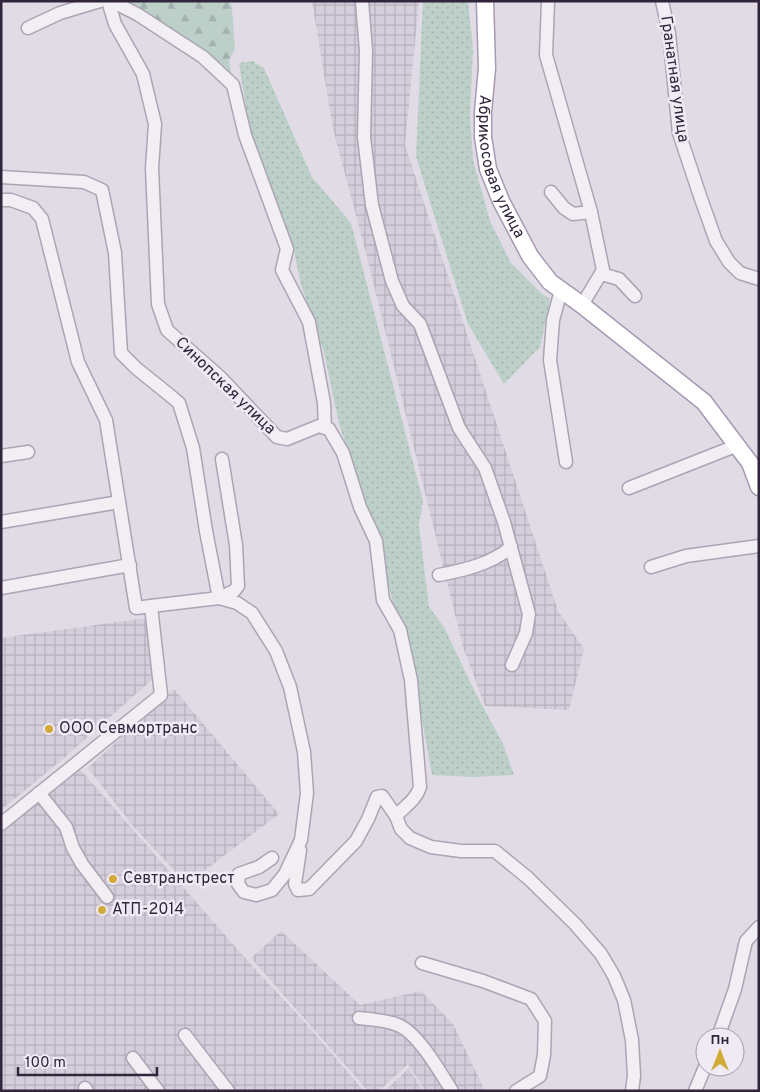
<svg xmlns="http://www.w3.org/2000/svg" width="760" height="1092" font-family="Overpass,sans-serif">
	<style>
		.industrial { fill: url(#industrial-grid) }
		.green { fill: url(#green-dots) }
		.forest { fill: url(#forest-firs) }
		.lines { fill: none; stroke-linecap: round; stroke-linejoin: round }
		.minor-casing { stroke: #aca4b3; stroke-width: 15 }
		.major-casing { stroke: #a69ab2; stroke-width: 19 }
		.minor { stroke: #f1eef4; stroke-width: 12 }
		.major { stroke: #fff; stroke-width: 16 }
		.poi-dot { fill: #d1aa3a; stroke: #efeaf4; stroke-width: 2 }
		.labels { text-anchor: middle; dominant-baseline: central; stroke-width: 5; stroke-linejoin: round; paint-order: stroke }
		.street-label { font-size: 16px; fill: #31253c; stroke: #efeaf4 }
		.poi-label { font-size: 16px; fill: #31253c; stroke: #efeaf4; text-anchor: start }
	</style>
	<defs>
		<pattern id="industrial-grid" width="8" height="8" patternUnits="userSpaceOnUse" patternTransform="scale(1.25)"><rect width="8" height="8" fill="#d4cddb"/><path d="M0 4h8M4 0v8" fill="none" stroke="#b6b0bd"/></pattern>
		<pattern id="green-dots" width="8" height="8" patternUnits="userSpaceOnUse" patternTransform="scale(1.25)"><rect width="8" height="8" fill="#bcd0c9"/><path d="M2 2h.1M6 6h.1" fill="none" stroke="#a2b2ae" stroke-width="1.8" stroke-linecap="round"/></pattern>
		<pattern id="forest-firs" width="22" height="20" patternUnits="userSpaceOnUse" patternTransform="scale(1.25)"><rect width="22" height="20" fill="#bcd0c9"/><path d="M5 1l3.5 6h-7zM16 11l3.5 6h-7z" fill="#a2b2ae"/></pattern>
	</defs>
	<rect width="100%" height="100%" fill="#e1dbe6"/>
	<g class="industrial">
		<path d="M 312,1 L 419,1 L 405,145 L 558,611 L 584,649 L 569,710 L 485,706 L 463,647 L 365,249 L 333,129 Z"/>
		<path d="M 147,618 L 155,677 L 64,758 L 1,810 L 1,638 Z"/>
		<path d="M 174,689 L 279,814 L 187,884 L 133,826 L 88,768 Z"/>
		<path d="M 79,768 L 246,959 L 309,1027 L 364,1091 L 2,1091 L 1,833 Z"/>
		<path d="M 281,931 L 360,1005 L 421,991 L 453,1024 L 485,1091 L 425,1091 L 408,1064 L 379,1091 L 368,1091 L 251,958 Z"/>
		<path d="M 409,1068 L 423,1091 L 385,1091 Z"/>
	</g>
	<g class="green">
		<path d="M 423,1 L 468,1 L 473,49 L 470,113 L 473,160 L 490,221 L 511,263 L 542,294 L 550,299 L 540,347 L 504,384 L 468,324 L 416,157 Z"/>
		<path d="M 252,61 L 264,68 L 312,177 L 351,223 L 423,501 L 419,525 L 429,607 L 444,627 L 474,690 L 503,744 L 514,775 L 473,777 L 432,775 L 407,635 L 394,606 L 369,512 L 339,424 L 324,352 L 301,285 L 294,251 L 251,140 L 239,63 Z"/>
	</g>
	<path class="forest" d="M 122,1 L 230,1 L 232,8 L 235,49 L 229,60 L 232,79 Z"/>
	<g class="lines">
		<g class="minor-casing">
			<g id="minor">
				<path d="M 108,1 L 115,24 L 143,74 L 155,124 L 152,168 L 158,304 L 167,330 L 220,377 L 277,437 L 287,439 L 319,426 L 329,429 L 343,453 L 360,507 L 376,541 L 383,600 L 400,630 L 411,680 L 420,787 C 416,800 405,806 396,816"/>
				<path d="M 111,1 L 137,14 L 203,57 L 233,85 L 245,135 L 287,249 L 282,270 L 309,322 L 324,403 L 325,428"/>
				<path d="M 362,1 L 366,51 L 364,137 L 372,205 L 392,281 L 403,306 L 420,324 L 459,428 L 485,468 L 504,522 L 529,614 L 526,633 L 512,665"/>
				<path d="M 548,1 L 546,55 L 591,212 L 603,270 L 582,305"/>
				<path d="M 662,1 L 669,33 L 679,133 L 700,196 L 716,241 L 729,262 L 740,273 L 759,279"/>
				<path d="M 28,28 L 60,13 L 100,1"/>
				<path d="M 1,177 L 84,182 L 102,190 L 115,253 L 121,353 L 136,368 L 167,393 L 179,403 L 193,448 L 206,531 L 219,598 L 234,591 L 238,586 L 236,545 L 222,459"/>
				<path d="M 551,192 L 564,208 L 573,214 L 591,212"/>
				<path d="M 1,200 L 11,200 L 33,208 L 42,219 L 78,362 L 106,420 L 136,608 L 151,606"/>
				<path d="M 601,274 L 619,279 L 635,296"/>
				<path d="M 561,290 L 553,320 L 550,360 L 566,462"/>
				<path d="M 1,456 L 28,452"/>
				<path d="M 629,488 L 738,445"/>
				<path d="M 1,522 L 119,502"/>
				<path d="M 651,567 L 686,556 L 759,546"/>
				<path d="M 439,575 C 465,570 491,564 511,547"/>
				<path d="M 1,588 L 130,565"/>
				<path d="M 39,793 L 66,827 L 73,848 L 82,864 L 107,897"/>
				<path d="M 1,824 L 161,695 L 151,606 L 219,598 L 237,603 L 252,613 L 276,651 L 290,687 L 304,752 L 307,793 L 301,840 L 285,874 L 272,890 L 256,895 L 244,892 L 238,884 L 239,874 L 259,867 L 272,858"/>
				<path d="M 300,850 L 295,884 L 298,890 L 309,889 L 356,841 L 368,819 L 377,797 L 382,796 L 396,816 L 401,829 L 410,838 L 431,847 L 461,851 L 495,851 L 528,878 L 575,924 L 601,954 L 614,976 L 624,1000 L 632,1040 L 634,1076 L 632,1091"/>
				<path d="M 422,963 L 483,981 L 531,999 L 545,1021 L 544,1055 L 540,1076 L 516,1091"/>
				<path d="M 359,1018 C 371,1019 386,1020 398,1025 C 418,1033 440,1072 452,1091"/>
				<path d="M 185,1035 L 228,1091"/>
				<path d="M 718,1037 L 735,989 L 746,941 L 759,927"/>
				<path d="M 133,1058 L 158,1091"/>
				<path d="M 85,1088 L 87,1091"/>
				<path d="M 695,1091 L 705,1067"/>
			</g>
		</g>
		<g class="major-casing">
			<g id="major">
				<path id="s1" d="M 485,1 L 487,68 L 483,112 L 483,137 L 488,169 L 501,201 L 530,256 L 550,282 L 582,305 L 704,402 L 750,463 L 759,487"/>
			</g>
		</g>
		<use href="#minor" class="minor"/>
		<use href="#major" class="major"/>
	</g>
	<g class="poi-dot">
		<circle cx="49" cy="729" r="5"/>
		<circle cx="113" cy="879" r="5"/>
		<circle cx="102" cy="910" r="5"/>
	</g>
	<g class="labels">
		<g class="street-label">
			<text transform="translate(674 79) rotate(82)">Гранатная улица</text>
			<text stroke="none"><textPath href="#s1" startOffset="169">Абрикосовая улица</textPath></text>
			<text transform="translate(225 386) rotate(44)">Синопская улица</text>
		</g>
		<g class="poi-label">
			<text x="59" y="729">ООО Севмортранс</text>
			<text x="123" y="879">Севтранстрест</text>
			<text x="112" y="910">АТП-2014</text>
		</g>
	</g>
	<rect width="760" height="1092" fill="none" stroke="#31253c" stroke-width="5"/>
	<g transform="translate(720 1052)"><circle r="24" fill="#efeaf4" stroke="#a39baa"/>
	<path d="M0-4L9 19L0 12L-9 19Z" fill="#d1aa3a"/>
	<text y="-8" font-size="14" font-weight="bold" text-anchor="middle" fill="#31253c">Пн</text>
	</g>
	<path d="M18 1067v8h139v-8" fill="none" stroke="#31253c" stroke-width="2.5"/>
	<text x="25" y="1067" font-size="15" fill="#31253c" stroke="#efeaf4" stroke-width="4" paint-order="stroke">100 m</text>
</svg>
